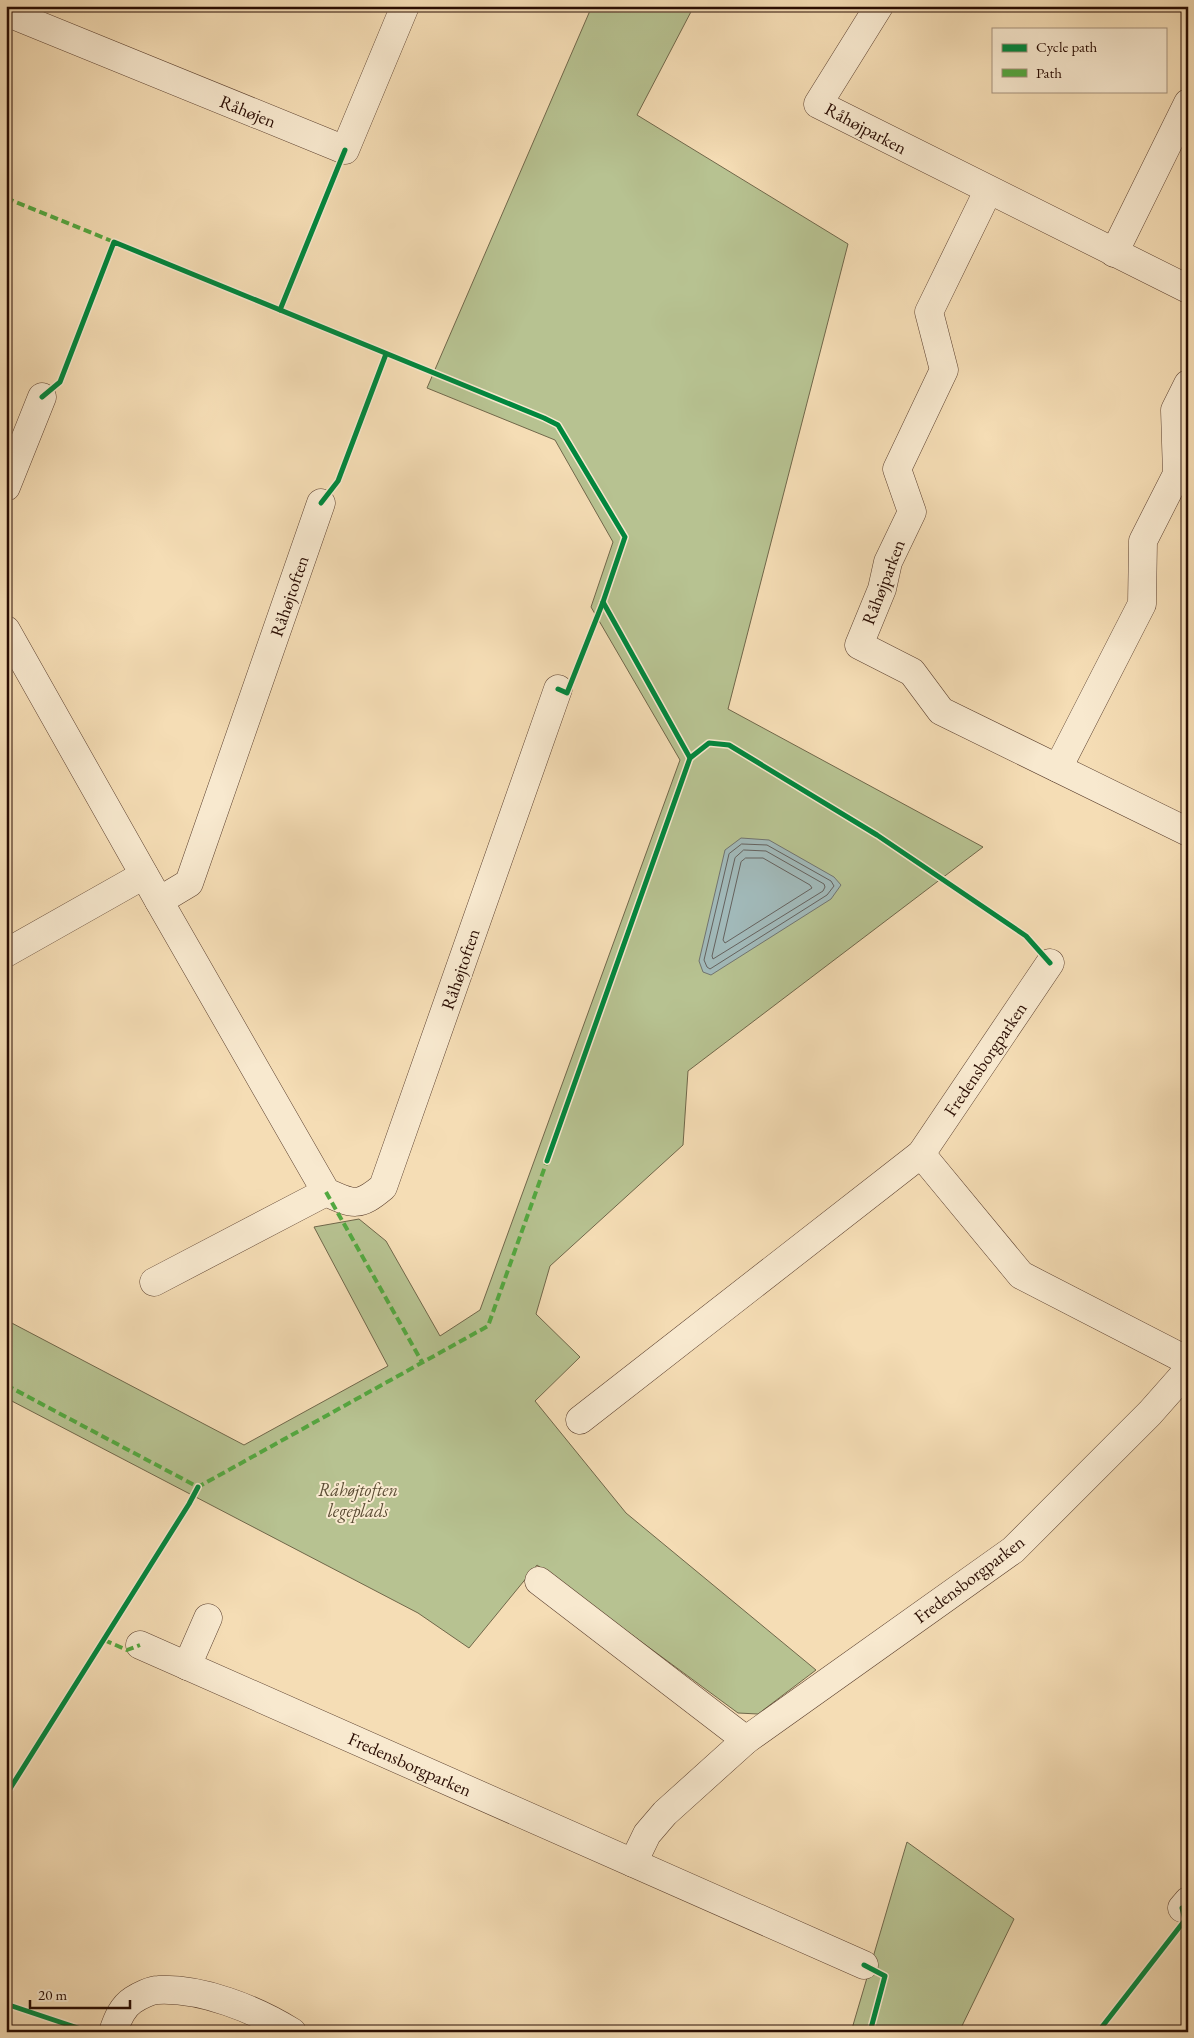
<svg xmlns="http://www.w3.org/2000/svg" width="1194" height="2038" font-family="'EB Garamond',serif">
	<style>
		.green { fill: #b7c291; stroke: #70674a }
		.water { fill: #a1b9b9; stroke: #717470 }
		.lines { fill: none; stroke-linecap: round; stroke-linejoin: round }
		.shore { stroke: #65625e; stroke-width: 1 }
		.minor-casing { stroke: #5c402f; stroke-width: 29 }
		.minor { stroke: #f8e9cf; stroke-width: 28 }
		.quiet { stroke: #53a840; stroke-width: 4; stroke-dasharray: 8 4; stroke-linecap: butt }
		.cycleway-casing { stroke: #f8e9cf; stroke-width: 8 }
		.cycleway { stroke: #00873e; stroke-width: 5 }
		.labels { text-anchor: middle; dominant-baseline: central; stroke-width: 4; stroke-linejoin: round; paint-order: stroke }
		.street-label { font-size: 18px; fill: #290c02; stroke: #f8e9cf }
		.park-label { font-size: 18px; font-style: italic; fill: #5b4c34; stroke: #f8e9cf }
	</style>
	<rect width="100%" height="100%" fill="#f5ddb5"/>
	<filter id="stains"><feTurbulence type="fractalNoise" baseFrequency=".004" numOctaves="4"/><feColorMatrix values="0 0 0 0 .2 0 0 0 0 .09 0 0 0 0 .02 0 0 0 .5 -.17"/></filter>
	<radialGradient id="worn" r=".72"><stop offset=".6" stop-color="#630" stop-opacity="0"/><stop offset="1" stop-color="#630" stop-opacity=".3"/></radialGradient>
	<g class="green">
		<path d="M 592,6 L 694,6 L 637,115 L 848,244 L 728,709 L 983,847 L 688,1071 L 683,1145 L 550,1266 L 536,1314 L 580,1357 L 535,1401 L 626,1513 L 816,1670 L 758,1714 L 738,1713 L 537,1565 L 469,1648 L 418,1613 L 6,1398 L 6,1320 L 244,1445 L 388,1366 L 314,1227 L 359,1219 L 386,1241 L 440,1336 L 480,1310 L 680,760 L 591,607 L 613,542 L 555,440 L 427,388 Z"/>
		<path d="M 907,1842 L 1014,1919 L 959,2032 L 851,2032 Z"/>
	</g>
	<path class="water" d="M 741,838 L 769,840 L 834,877 L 841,885 L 831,899 L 711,975 L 703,972 L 699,961 L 725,850 Z"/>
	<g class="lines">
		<g class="shore">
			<path d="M 742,844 L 767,845 L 831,881 L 834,886 L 827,895 L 710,969 L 707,967 L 704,960 L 729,854 Z"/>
			<path d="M 744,850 L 766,851 L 824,884 L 825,887 L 823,891 L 713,959 L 712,956 L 735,858 Z"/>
			<path d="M 746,858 L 763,858 L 810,885 L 812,888 L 725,943 L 723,940 L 741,862 Z"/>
		</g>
		<g class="minor-casing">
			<g id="minor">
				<path d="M 879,6 L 818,104 L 1188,289"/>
				<path d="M 6,12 L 345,150 L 405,6"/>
				<path d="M 988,191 L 929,312 L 944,370 L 897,469 L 912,512 L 888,562 L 882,589 L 859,645 L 912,672 L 941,711 L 1188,832"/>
				<path d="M 1114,253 L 1188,103"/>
				<path d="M 6,487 L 42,397"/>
				<path d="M 6,630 L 159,901 L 326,1192 C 354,1205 359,1207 383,1187 L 558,689"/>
				<path d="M 1058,768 L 1142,604 L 1143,541 L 1177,474 L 1175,410 L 1188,384"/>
				<path d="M 159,901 L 189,883 L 321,503"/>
				<path d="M 6,953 L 144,875"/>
				<path d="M 921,1154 L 1021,1275 L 1188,1361"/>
				<path d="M 154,1282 L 326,1192"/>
				<path d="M 580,1420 L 921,1154 L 1050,963"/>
				<path d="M 539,1581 L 746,1740"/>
				<path d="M 140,1645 L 864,1965"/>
				<path d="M 187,1666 L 208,1618"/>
				<path d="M 633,1863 L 647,1834 L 665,1813 L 746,1740 L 1013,1550 L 1150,1413 L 1188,1370"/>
				<path d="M 1182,1908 L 1188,1901"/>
				<path d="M 113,2032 C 117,2020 122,2007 133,2000 C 139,1996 151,1990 158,1990 C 202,1988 255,2009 292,2032"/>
			</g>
		</g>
		<use href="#minor" class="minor"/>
		<g class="quiet">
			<path d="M 6,198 L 114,242"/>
			<path d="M 326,1192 L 422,1362"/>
			<path d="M 6,1385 L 198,1487 L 488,1326 L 547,1161"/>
			<path d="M 104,1640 L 127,1650 L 140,1645"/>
		</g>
		<g class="cycleway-casing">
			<g id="cycleway">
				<path d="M 280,310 L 345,150"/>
				<path d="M 42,397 L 60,382 L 114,242 L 544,418 L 558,425 L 625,537 L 603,602 L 690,758 L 547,1161"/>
				<path d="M 321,503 L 338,481 L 386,354"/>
				<path d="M 558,689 L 567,693 L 603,602"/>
				<path d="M 690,758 L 709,743 L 729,745 L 877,835 L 1026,936 L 1050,963"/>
				<path d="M 6,1795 L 189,1504 L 198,1487"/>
				<path d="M 864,1965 L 885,1976 L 870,2032"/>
				<path d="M 6,2004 L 90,2032"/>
				<path d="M 1098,2032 L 1185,1920 L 1182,1908"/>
			</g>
		</g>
		<use href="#cycleway" class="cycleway"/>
	</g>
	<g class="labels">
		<g class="street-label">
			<text transform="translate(248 111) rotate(22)">Råhøjen</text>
			<text transform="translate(866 128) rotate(28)">Råhøjparken</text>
			<text transform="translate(883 582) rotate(-69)">Råhøjparken</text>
			<text transform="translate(289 596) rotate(-71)">Råhøjtoften</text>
			<text transform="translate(460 969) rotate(-71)">Råhøjtoften</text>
			<text transform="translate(985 1059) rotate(-56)">Fredensborgparken</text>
			<text transform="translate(969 1579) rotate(-37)">Fredensborgparken</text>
			<text transform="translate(410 1764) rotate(24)">Fredensborgparken</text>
		</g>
		<g class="park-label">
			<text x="358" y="1489">Råhøjtoften<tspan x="358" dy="21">legeplads</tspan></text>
		</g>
	</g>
	<rect width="1194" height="2038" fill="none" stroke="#f5ddb5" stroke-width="25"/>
	<rect x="8" y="8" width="1179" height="2023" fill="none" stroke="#290c02" stroke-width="2.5"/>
	<rect x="12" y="12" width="1169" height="2013" fill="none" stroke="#290c02"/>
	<rect x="992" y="28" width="175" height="65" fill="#f8e9cf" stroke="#a5917d"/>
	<rect x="1002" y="44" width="25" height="8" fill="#00873e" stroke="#a5917d"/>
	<text x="1036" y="52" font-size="15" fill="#290c02">Cycle path</text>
	<rect x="1002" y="69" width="25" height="8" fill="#53a840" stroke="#a5917d"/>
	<text x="1036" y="78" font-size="15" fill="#290c02">Path</text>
	<path d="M30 2000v8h100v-8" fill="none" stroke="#290c02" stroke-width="2.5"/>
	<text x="38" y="2000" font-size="15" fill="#290c02" stroke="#f8e9cf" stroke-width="4" paint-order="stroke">20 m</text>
	<rect width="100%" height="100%" filter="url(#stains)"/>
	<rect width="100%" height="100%" fill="url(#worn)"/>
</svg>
